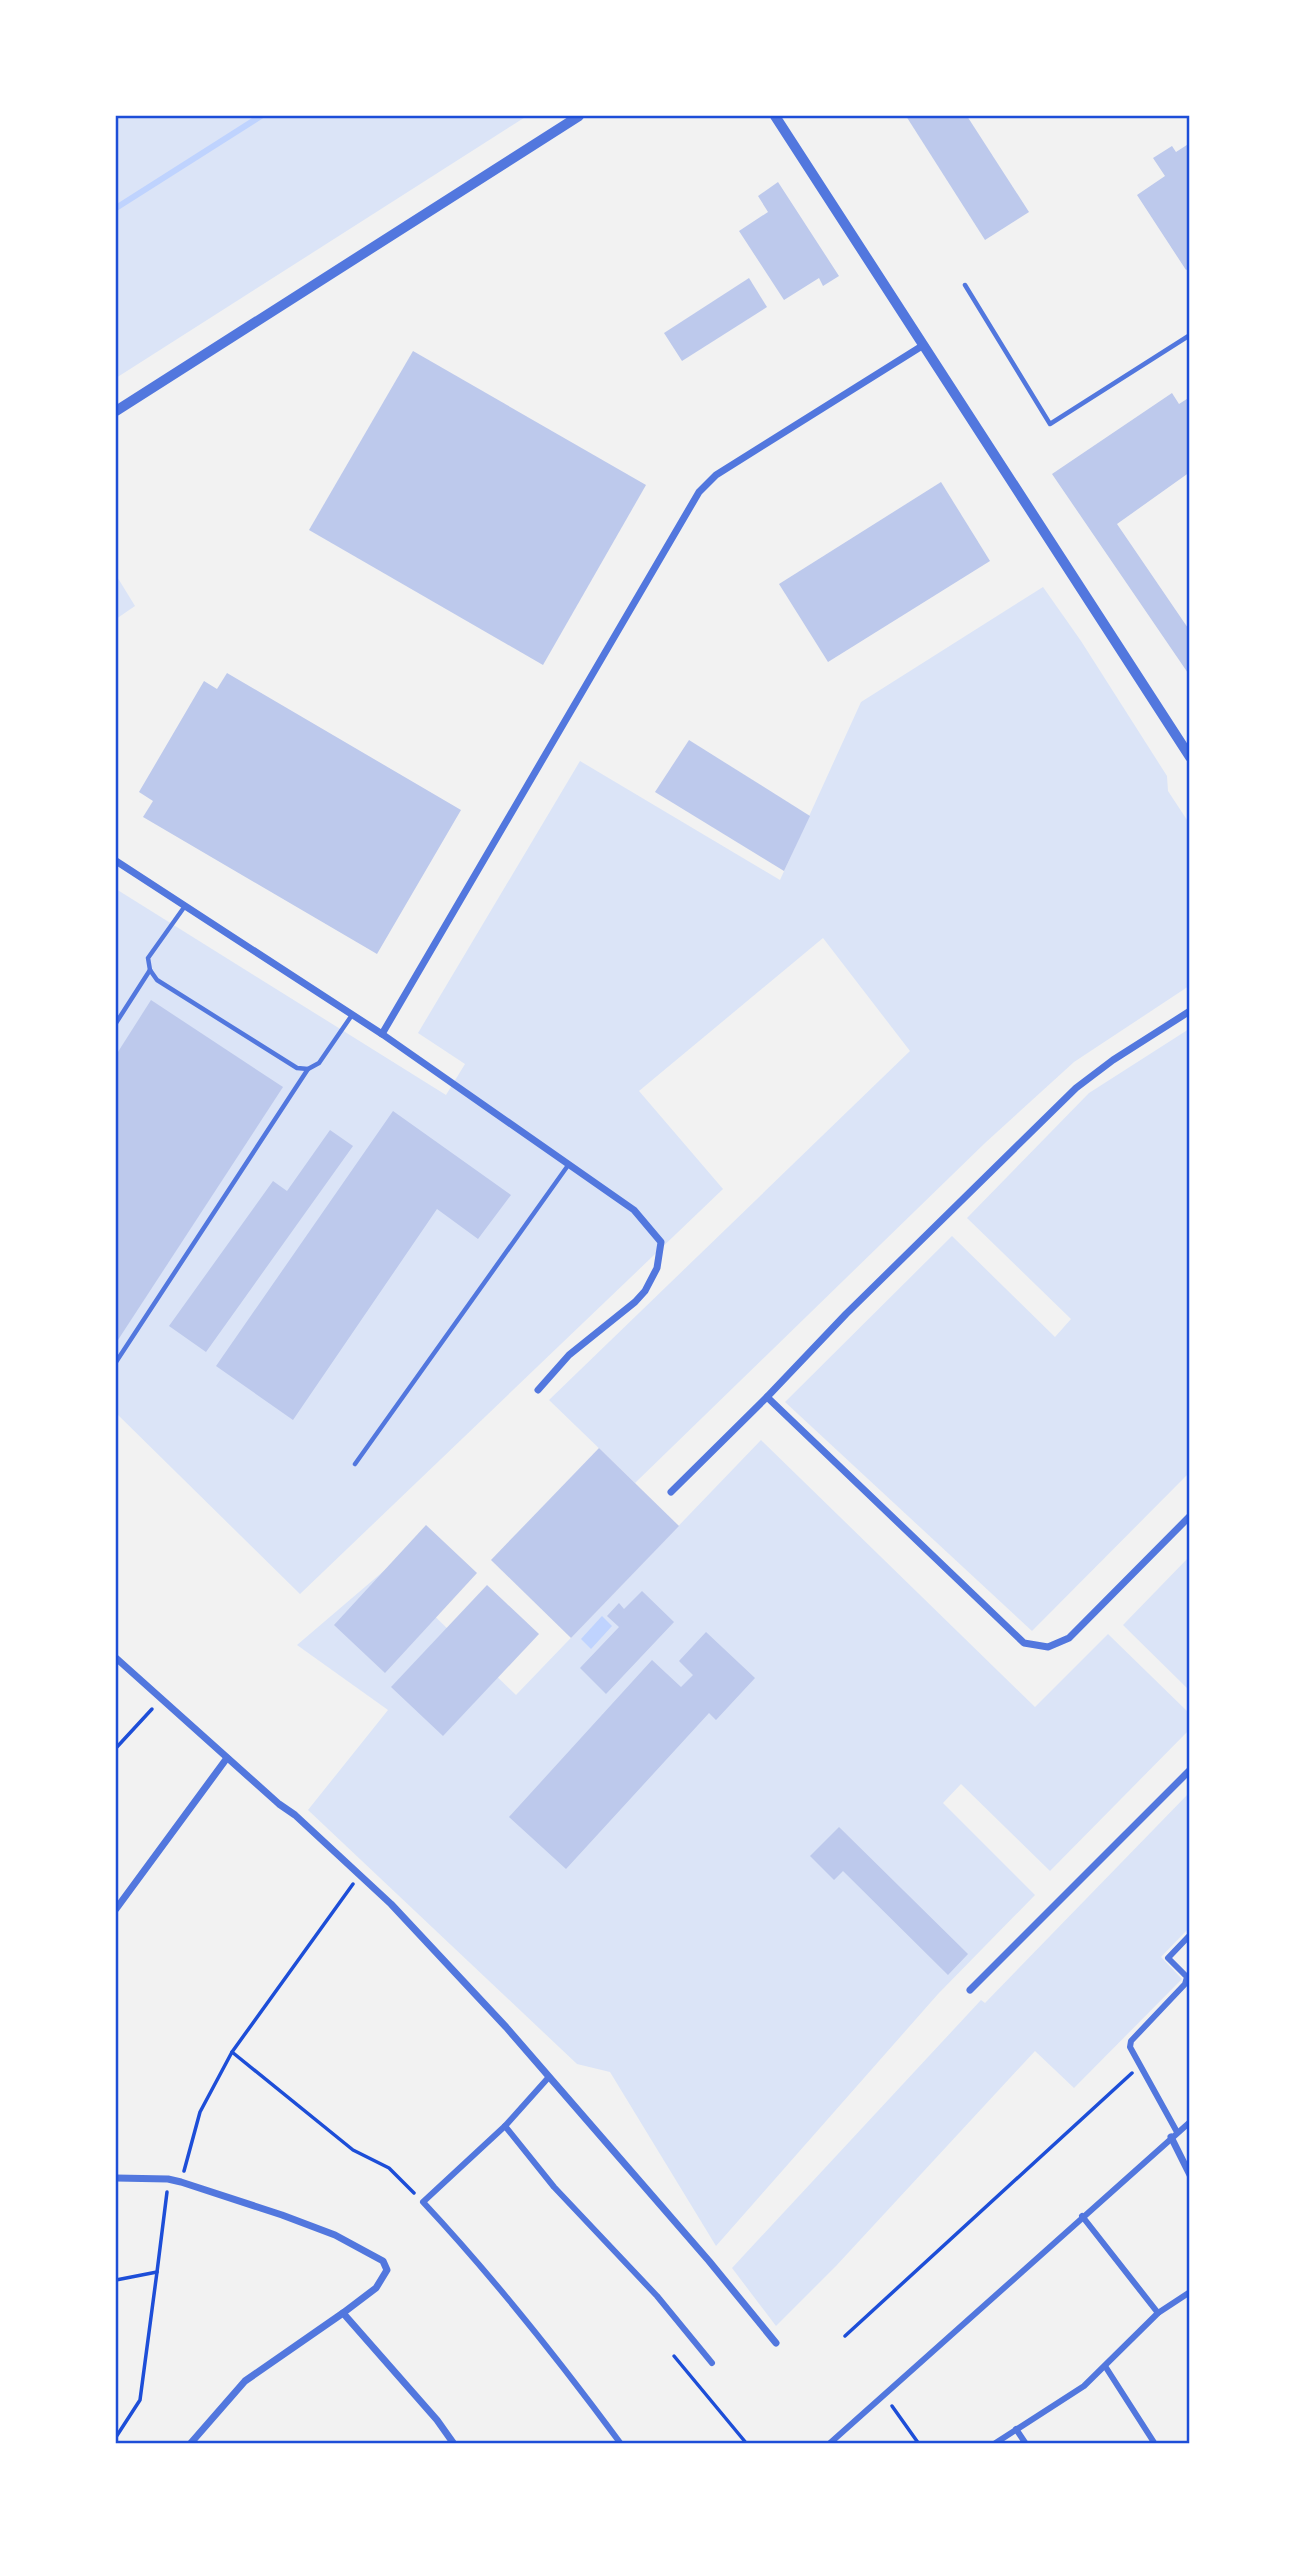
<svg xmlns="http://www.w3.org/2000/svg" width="1305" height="2559" font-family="'Work Sans',sans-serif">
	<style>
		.green { fill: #dbe4f7 }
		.water { fill: #bfd3fe }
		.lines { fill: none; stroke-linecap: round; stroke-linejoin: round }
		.stream { stroke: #bfd3fe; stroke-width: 6 }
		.building { fill: #bdc9ec }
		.path { stroke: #1d4ed8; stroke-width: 3.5 }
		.service { stroke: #5277de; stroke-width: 4.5 }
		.pedestrian { stroke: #5277de; stroke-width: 6 }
		.minor { stroke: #5277de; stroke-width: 7 }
		.tertiary { stroke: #5277de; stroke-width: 10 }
		.neatline { fill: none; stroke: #1d4ed8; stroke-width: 2.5 }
	</style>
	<rect width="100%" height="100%" fill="#f2f2f2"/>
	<g class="green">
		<path d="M 116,116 L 527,116 L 116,378 Z"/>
		<path d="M 116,575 L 135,606 L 116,619 Z"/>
		<path d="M 1043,587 L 1081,641 L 1167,776 L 1168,791 L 1189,823 L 1189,986 L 1074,1062 L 985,1143 L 635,1483 L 549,1400 L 910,1051 L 823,938 L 639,1091 L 723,1189 L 300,1594 L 117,1414 L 116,1415 L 116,889 L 446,1095 L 465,1064 L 418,1033 L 580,761 L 780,880 L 861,702 Z"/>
		<path d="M 1189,1029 L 1189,1473 L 1032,1631 L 785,1402 L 952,1236 L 1055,1337 L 1071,1319 L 967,1218 L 1089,1093 Z"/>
		<path d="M 761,1440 L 1035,1707 L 1108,1634 L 1189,1713 L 1189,1730 L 1050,1871 L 961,1784 L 943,1803 L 1035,1895 L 938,1994 L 716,2246 L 610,2072 L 577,2064 L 308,1810 L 388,1710 L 297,1645 L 386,1569 L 516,1695 Z"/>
		<path d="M 1189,1557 L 1189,1690 L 1123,1625 Z"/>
		<path d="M 1189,1793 L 1189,1928 L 1161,1957 L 1182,1979 L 1074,2088 L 1035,2051 L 836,2266 L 776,2326 L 732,2268 L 981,2000 L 985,2003 Z"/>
	</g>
	<path class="water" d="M 602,1616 L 612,1626 L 591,1649 L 581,1639 Z"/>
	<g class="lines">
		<path class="stream" d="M 116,208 L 261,116"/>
	</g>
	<g class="building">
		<path d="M 906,116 L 967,116 L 1029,212 L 985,240 Z"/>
		<path d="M 1190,143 L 1190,268 L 1186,270 L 1137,195 L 1165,176 L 1153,158 L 1172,146 L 1176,152 Z"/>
		<path d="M 778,182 L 839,276 L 823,286 L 819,278 L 784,300 L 739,231 L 768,212 L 758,196 Z"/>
		<path d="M 749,278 L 767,307 L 682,361 L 664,333 Z"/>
		<path d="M 413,351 L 646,485 L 543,665 L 309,530 Z"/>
		<path d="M 1172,393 L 1179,404 L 1190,397 L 1190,472 L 1117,524 L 1190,631 L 1190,676 L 1052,474 Z"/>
		<path d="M 941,482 L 990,561 L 828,662 L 779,584 Z"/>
		<path d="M 227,673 L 461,810 L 377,954 L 143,817 L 153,801 L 139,792 L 204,681 L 217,689 Z"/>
		<path d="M 689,740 L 810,816 L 784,871 L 655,792 Z"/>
		<path d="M 151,1000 L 283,1087 L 116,1343 L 116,1055 Z"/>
		<path d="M 393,1111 L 511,1195 L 478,1239 L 437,1209 L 293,1420 L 216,1366 Z"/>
		<path d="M 330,1130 L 353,1146 L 206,1352 L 169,1326 L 273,1181 L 287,1191 Z"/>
		<path d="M 599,1448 L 679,1526 L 571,1638 L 491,1560 Z"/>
		<path d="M 426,1525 L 477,1573 L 385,1673 L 334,1625 Z"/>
		<path d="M 487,1585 L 539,1634 L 443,1736 L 391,1687 Z"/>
		<path d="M 642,1591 L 674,1622 L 606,1694 L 580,1668 L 619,1627 L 607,1616 L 619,1603 L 624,1609 Z"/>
		<path d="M 706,1632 L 755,1678 L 716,1720 L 709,1713 L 566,1869 L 509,1817 L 652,1660 L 681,1687 L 693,1675 L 679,1661 Z"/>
		<path d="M 839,1827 L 968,1954 L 948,1975 L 843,1871 L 834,1880 L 810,1856 Z"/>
	</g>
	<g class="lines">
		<g class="path">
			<path d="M 116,1748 L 152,1709"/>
			<path d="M 232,2052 L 353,1884"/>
			<path d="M 184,2171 L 200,2112 L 232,2052 L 353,2150 L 389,2168 L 414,2193"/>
			<path d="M 116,2280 L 157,2272 L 167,2192"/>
			<path d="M 845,2336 L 1132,2073"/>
			<path d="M 674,2356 L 747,2444"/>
			<path d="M 892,2406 L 919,2444"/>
			<path d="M 116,2437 L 140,2400 L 157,2272"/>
		</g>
		<g class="service">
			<path d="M 965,285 L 1050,424 L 1190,335"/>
			<path d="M 185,906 L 148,958 L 150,970 L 157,980 L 297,1068 L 308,1069 L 319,1063 L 352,1015"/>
			<path d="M 116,1023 L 150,970"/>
			<path d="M 116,1362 L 308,1069"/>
			<path d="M 355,1464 L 569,1164"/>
		</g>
		<g class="pedestrian">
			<path d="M 548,2078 L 505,2126 L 423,2202 C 494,2278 559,2360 621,2444"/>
			<path d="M 505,2126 L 554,2187 L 657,2296 L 712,2363"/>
			<path d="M 1177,2132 L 1130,2047 L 1131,2041 L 1185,1984 L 1187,1977 L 1168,1958 L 1190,1935"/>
			<path d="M 1082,2216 L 1158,2313"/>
			<path d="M 1105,2366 L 1155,2444"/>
			<path d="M 1016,2429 L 1026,2444"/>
			<path d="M 829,2444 L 1190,2122"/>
			<path d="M 994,2444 L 1084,2386 L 1158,2313 L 1190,2292"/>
		</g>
		<g class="minor">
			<path d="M 116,861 L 382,1034 L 699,492 L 716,475 L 922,346"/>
			<path d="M 382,1034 L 634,1210 L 661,1242 L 657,1268 L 645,1291 L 635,1302 L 569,1355 L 538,1390"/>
			<path d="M 767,1397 L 1024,1643 L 1048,1647 L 1069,1638 L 1190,1516"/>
			<path d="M 671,1492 L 767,1397 L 846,1314 L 1076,1088 L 1113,1060 L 1190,1011"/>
			<path d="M 116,1658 L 279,1804 L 295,1815 L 391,1904 L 506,2027 L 709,2261 L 776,2343"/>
			<path d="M 116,1909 L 227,1758"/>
			<path d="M 970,1990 L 1190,1770"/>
			<path d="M 1171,2137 L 1190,2175"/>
			<path d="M 116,2178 L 168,2179 L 181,2182 L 282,2215 L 335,2235 L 383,2261 L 387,2270 L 376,2288 L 343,2313 L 437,2420 L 454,2444"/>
			<path d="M 190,2444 L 245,2381 L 343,2313"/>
		</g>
		<g class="tertiary">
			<path d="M 775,116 L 1190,757"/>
			<path d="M 116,411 L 579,116"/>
		</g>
	</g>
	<rect width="1305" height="2559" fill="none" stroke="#ffffff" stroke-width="234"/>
	<rect x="117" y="117" width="1071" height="2325" class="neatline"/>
</svg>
